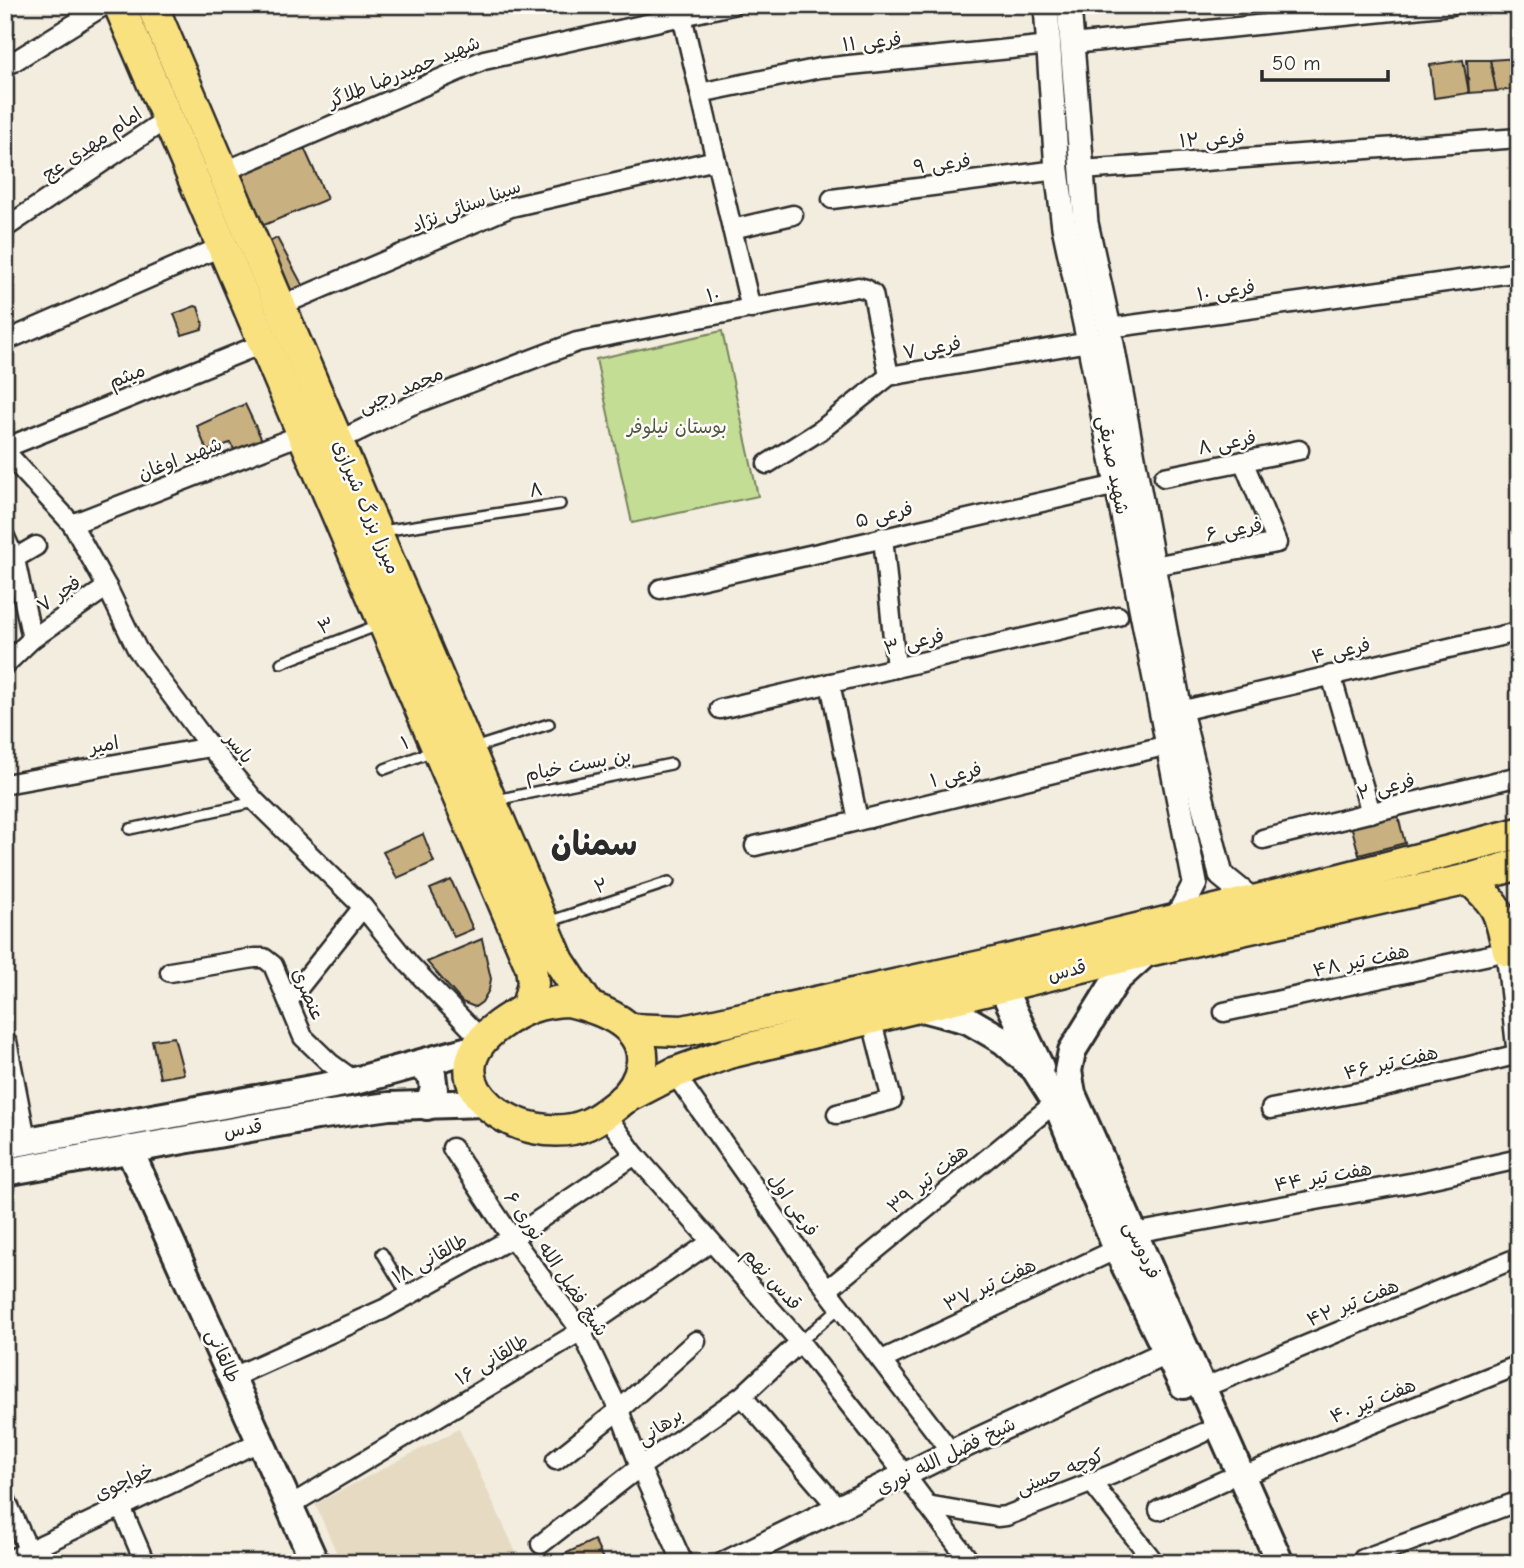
<svg xmlns="http://www.w3.org/2000/svg" width="1524" height="1568" font-family="'Comic Neue','Playpen Sans Arabic',sans-serif">
	<style>
		.built { fill: #e6dbc2 }
		.green { fill: #c4dd94; stroke: #788460; stroke-width: 2 }
		.building { fill: #c9b080; stroke: #2b2b2b; stroke-width: 2 }
		.lines { fill: none; stroke-linecap: round; stroke-linejoin: round }
		.service-casing { stroke: #2b2b2b; stroke-width: 14 }
		.minor-casing { stroke: #2b2b2b; stroke-width: 23 }
		.tertiary-casing { stroke: #2b2b2b; stroke-width: 28 }
		.secondary-casing { stroke: #2b2b2b; stroke-width: 32 }
		.primary-casing { stroke: #2b2b2b; stroke-width: 35 }
		.service { stroke: #fdfcf7; stroke-width: 9 }
		.minor { stroke: #fdfcf7; stroke-width: 18 }
		.tertiary { stroke: #fdfcf7; stroke-width: 23 }
		.secondary { stroke: #fdfcf7; stroke-width: 26 }
		.primary { stroke: #fae180; stroke-width: 30 }
		.labels { text-anchor: middle; dominant-baseline: central; stroke-width: 5; stroke-linejoin: round; paint-order: stroke }
		.street-label { font-size: 19px; fill: #2b2b2b; stroke: #fdfcf7 }
		.park-label { font-size: 19px; fill: #515845; stroke: #fdfcf7 }
		.town-label { font-size: 33px; font-weight: bold; fill: #2b2b2b; stroke: #fdfcf7 }
	</style>
	<rect width="100%" height="100%" fill="#f3eddf"/>
	<filter id="ink" filterUnits="userSpaceOnUse"><feTurbulence type="fractalNoise" baseFrequency=".0143" numOctaves="2"/><feDisplacementMap in="SourceGraphic" scale="14" xChannelSelector="R" yChannelSelector="G"/><feConvolveMatrix kernelMatrix="1 2 1 2 8 2 1 2 1" color-interpolation-filters="sRGB"/></filter>
	<g filter="url(#ink)">
		<path class="built" d="M 459,1429 L 521,1563 L 341,1563 L 315,1504 Z"/>
		<path class="green" d="M 722,331 L 758,496 L 632,523 L 596,359 Z"/>
		<g class="building">
			<path d="M 1519,58 L 1519,89 L 1496,91 L 1490,60 Z"/>
			<path d="M 1463,60 L 1469,93 L 1434,98 L 1430,65 Z"/>
			<path d="M 1467,60 L 1490,60 L 1496,91 L 1469,93 Z"/>
			<path d="M 302,143 L 327,199 L 252,230 L 228,173 Z"/>
			<path d="M 277,238 L 304,288 L 280,299 L 259,248 Z"/>
			<path d="M 195,306 L 198,307 L 203,323 L 202,329 L 182,335 L 174,314 Z"/>
			<path d="M 245,404 L 262,440 L 236,452 L 230,443 L 207,451 L 197,426 Z"/>
			<path d="M 1396,809 L 1405,843 L 1359,855 L 1350,821 Z"/>
			<path d="M 423,834 L 434,862 L 397,878 L 383,852 Z"/>
			<path d="M 451,880 L 473,929 L 454,937 L 430,889 Z"/>
			<path d="M 482,939 L 491,979 L 489,990 L 482,1002 L 475,1007 L 462,1002 L 427,962 Z"/>
			<path d="M 174,1037 L 184,1074 L 160,1078 L 152,1040 Z"/>
			<path d="M 594,1540 L 605,1563 L 546,1563 Z"/>
		</g>
		<g class="lines">
			<g class="service-casing">
				<g id="service">
					<path d="M 382,531 L 560,504"/>
					<path d="M 281,663 L 381,624"/>
					<path d="M 474,748 L 549,724"/>
					<path d="M 385,769 L 433,751"/>
					<path d="M 496,800 L 671,764"/>
					<path d="M 130,829 L 255,802"/>
					<path d="M 548,922 L 669,882"/>
					<path d="M 382,1253 L 408,1296"/>
					<path d="M 800,1342 L 840,1307"/>
				</g>
			</g>
			<g class="minor-casing">
				<g id="minor">
					<path d="M 682,16 L 751,309"/>
					<path d="M 1072,44 L 1452,5"/>
					<path d="M 5,67 L 105,5"/>
					<path d="M 700,93 L 820,68 L 1050,45"/>
					<path d="M 1082,170 L 1519,138"/>
					<path d="M 223,172 L 484,60 L 732,5"/>
					<path d="M 832,199 L 1057,170"/>
					<path d="M 5,228 L 168,118"/>
					<path d="M 732,229 L 793,215"/>
					<path d="M 280,306 L 511,207 L 716,160"/>
					<path d="M 1109,328 L 1519,272"/>
					<path d="M 5,341 L 223,246"/>
					<path d="M 338,441 L 412,405 L 577,342 L 858,287 L 866,289 L 873,294 L 889,376"/>
					<path d="M 5,448 L 264,343"/>
					<path d="M 5,451 L 72,524 L 107,587 L 137,649 L 210,747 L 255,801 L 363,907 L 409,964 L 482,1040"/>
					<path d="M 767,464 L 821,430 L 889,376 L 1089,342"/>
					<path d="M 1164,477 L 1299,450"/>
					<path d="M 72,524 L 303,434"/>
					<path d="M 5,537 L 15,559 L 32,639"/>
					<path d="M 883,537 L 896,668"/>
					<path d="M 5,564 L 36,546"/>
					<path d="M 1153,566 L 1277,543 L 1243,461"/>
					<path d="M 660,589 L 1117,485"/>
					<path d="M 5,665 L 32,639 L 107,587"/>
					<path d="M 1331,675 L 1371,813"/>
					<path d="M 830,683 L 858,820"/>
					<path d="M 720,709 L 1118,616"/>
					<path d="M 1180,711 L 1513,633"/>
					<path d="M 5,784 L 210,747"/>
					<path d="M 1263,839 L 1519,776"/>
					<path d="M 755,846 L 1168,745"/>
					<path d="M 170,972 L 254,958 L 264,958 L 273,965 L 303,1037 L 330,1063 L 355,1081"/>
					<path d="M 289,1000 L 363,907"/>
					<path d="M 1224,1012 L 1508,951"/>
					<path d="M 674,1073 L 827,1290 L 951,1452"/>
					<path d="M 1271,1109 L 1380,1088 L 1519,1054"/>
					<path d="M 605,1114 L 635,1155 L 800,1342 L 905,1475 L 971,1563"/>
					<path d="M 837,1114 L 892,1100 L 871,1018"/>
					<path d="M 452,1148 L 512,1238 L 581,1331 L 619,1410 L 640,1467 L 683,1563"/>
					<path d="M 1134,1233 L 1415,1182 L 1519,1159"/>
					<path d="M 827,1290 L 1056,1102"/>
					<path d="M 882,1360 L 1117,1249"/>
					<path d="M 233,1377 L 384,1309 L 512,1238 L 635,1155"/>
					<path d="M 1203,1388 L 1519,1257"/>
					<path d="M 742,1396 L 839,1509"/>
					<path d="M 556,1460 L 619,1410 L 696,1341"/>
					<path d="M 1242,1476 L 1519,1365"/>
					<path d="M 1092,1483 L 1155,1563"/>
					<path d="M 5,1498 L 29,1551"/>
					<path d="M 927,1505 L 997,1517 L 1006,1516 L 1113,1474 L 1203,1433"/>
					<path d="M 289,1506 L 581,1331 L 711,1242"/>
					<path d="M 121,1507 L 145,1563"/>
					<path d="M 1159,1510 L 1225,1480"/>
					<path d="M 541,1544 L 640,1467 L 742,1396 L 800,1342"/>
					<path d="M 1363,1559 L 1519,1501"/>
					<path d="M 5,1562 L 261,1441"/>
				</g>
			</g>
			<g class="tertiary-casing">
				<g id="tertiary">
					<path d="M 1046,5 L 1057,170 L 1064,227 L 1089,342 L 1195,883 L 1177,918"/>
					<path d="M 1069,5 L 1086,223 L 1109,328 L 1180,711 L 1221,875 L 1253,901"/>
					<path d="M 1508,951 L 1519,1051"/>
					<path d="M 5,1044 L 24,1142"/>
					<path d="M 726,1563 L 951,1452 L 1168,1352"/>
				</g>
			</g>
			<g class="secondary-casing">
				<g id="secondary">
					<path d="M 1148,951 L 1116,980 L 1072,1051 L 1068,1071 L 1072,1094 L 1280,1563"/>
					<path d="M 1002,987 L 1040,1067"/>
					<path d="M 918,1007 L 968,1020 L 1004,1041 L 1035,1069 L 1056,1102 L 1117,1249 L 1183,1385"/>
					<path d="M 418,1065 L 432,1074 L 434,1090 L 427,1106"/>
					<path d="M 5,1145 L 355,1081 L 476,1048"/>
					<path d="M 129,1149 L 315,1563"/>
					<path d="M 5,1172 L 317,1116 L 389,1106 L 484,1103"/>
				</g>
			</g>
			<g class="primary-casing">
				<g id="primary">
					<path d="M 119,5 L 531,967 L 533,983 L 527,1007"/>
					<path d="M 152,5 L 559,961 L 588,1005"/>
					<path d="M 1469,879 C 1500,907 1499,912 1508,951 L 1519,922"/>
					<path d="M 568,1001 C 598,1008 646,1023 642,1063 C 640,1079 631,1093 619,1103 C 609,1111 599,1119 588,1124 C 525,1152 419,1083 499,1025 C 521,1009 540,1002 568,1001 Z"/>
					<path d="M 630,1029 L 683,1031 L 995,963 L 1278,895 L 1519,833"/>
					<path d="M 622,1100 L 674,1073 L 729,1053 L 1148,951 L 1469,879 L 1519,864"/>
				</g>
			</g>
			<use href="#service" class="service"/>
			<use href="#minor" class="minor"/>
			<use href="#tertiary" class="tertiary"/>
			<use href="#secondary" class="secondary"/>
			<use href="#primary" class="primary"/>
		</g>
	</g>
	<g class="labels">
		<g class="street-label">
			<text transform="translate(872 42) rotate(-6)">فرعی ۱۱</text>
			<text transform="translate(404 72) rotate(-22)">شهید حمیدرضا طلاگر</text>
			<text transform="translate(1212 139) rotate(-4)">فرعی ۱۲</text>
			<text transform="translate(92 144) rotate(-34)">امام مهدی عج</text>
			<text transform="translate(942 164) rotate(-7)">فرعی ۹</text>
			<text transform="translate(466 206) rotate(-21)">سینا سنائی نژاد</text>
			<text transform="translate(1226 291) rotate(-8)">فرعی ۱۰</text>
			<text transform="translate(713 295) rotate(-11)">۱۰</text>
			<text transform="translate(932 348) rotate(-10)">فرعی ۷</text>
			<text transform="translate(127 376) rotate(-22)">میثم</text>
			<text transform="translate(401 390) rotate(-23)">محمد رجبی</text>
			<text transform="translate(1227 443) rotate(-11)">فرعی ۸</text>
			<text transform="translate(180 459) rotate(-21)">شهید اوغان</text>
			<text transform="translate(1113 465) rotate(79)">شهید صدیقی</text>
			<text transform="translate(536 490) rotate(-9)">۸</text>
			<text transform="translate(366 507) rotate(67)">میرزا بزرگ شیرازی</text>
			<text transform="translate(884 515) rotate(-13)">فرعی ۵</text>
			<text transform="translate(1234 530) rotate(-11)">فرعی ۶</text>
			<text transform="translate(59 594) rotate(-35)">فجر ۷</text>
			<text transform="translate(326 626) rotate(-22)">۳</text>
			<text transform="translate(914 642) rotate(-13)">فرعی ۳</text>
			<text transform="translate(1341 651) rotate(-13)">فرعی ۴</text>
			<text transform="translate(405 743) rotate(-21)">۱</text>
			<text transform="translate(104 745) rotate(-10)">امیر</text>
			<text transform="translate(239 748) rotate(51)">یاسر</text>
			<text transform="translate(578 765) rotate(-11)">بن بست خیام</text>
			<text transform="translate(956 775) rotate(-14)">فرعی ۱</text>
			<text transform="translate(1386 787) rotate(-14)">فرعی ۲</text>
			<text transform="translate(601 886) rotate(-18)">۲</text>
			<text transform="translate(1361 961) rotate(-12)">هفت تیر ۴۸</text>
			<text transform="translate(1067 971) rotate(-14)">قدس</text>
			<text transform="translate(308 994) rotate(67)">عنصری</text>
			<text transform="translate(1391 1063) rotate(-13)">هفت تیر ۴۶</text>
			<text transform="translate(243 1129) rotate(-10)">قدس</text>
			<text transform="translate(1323 1177) rotate(-10)">هفت تیر ۴۴</text>
			<text transform="translate(928 1179) rotate(-39)">هفت تیر ۳۹</text>
			<text transform="translate(793 1205) rotate(55)">فرعی اول</text>
			<text transform="translate(1142 1250) rotate(65)">فردوسی</text>
			<text transform="translate(430 1259) rotate(-29)">طالقانی ۱۸</text>
			<text transform="translate(556 1264) rotate(56)">شیخ فضل الله نوری ۶</text>
			<text transform="translate(772 1279) rotate(48)">قدس نهم</text>
			<text transform="translate(990 1285) rotate(-25)">هفت تیر ۳۷</text>
			<text transform="translate(1353 1303) rotate(-22)">هفت تیر ۴۲</text>
			<text transform="translate(223 1356) rotate(66)">طالقانی</text>
			<text transform="translate(492 1360) rotate(-31)">طالقانی ۱۶</text>
			<text transform="translate(1373 1401) rotate(-22)">هفت تیر ۴۰</text>
			<text transform="translate(660 1427) rotate(-35)">برهانی</text>
			<text transform="translate(946 1456) rotate(-26)">شیخ فضل الله نوری</text>
			<text transform="translate(1060 1472) rotate(-22)">کوچه حسنی</text>
			<text transform="translate(124 1482) rotate(-25)">خواجوی</text>
		</g>
		<g class="park-label">
			<text x="677" y="427">بوستان نیلوفر</text>
		</g>
		<g class="town-label">
			<text x="594" y="844">سمنان</text>
		</g>
	</g>
	<rect width="1524" height="1568" fill="none" stroke="#fdfcf7" stroke-width="28"/>
	<rect x="14" y="14" width="1496" height="1540" fill="none" stroke="#2b2b2b" stroke-width="2.5" filter="url(#ink)"/>
	<path d="M1262 70v10h126v-10" fill="none" stroke="#2b2b2b" stroke-width="3.5"/>
	<text x="1272" y="70" font-size="21" fill="#2b2b2b" stroke="#fdfcf7" stroke-width="5" paint-order="stroke">50 m</text>
</svg>
